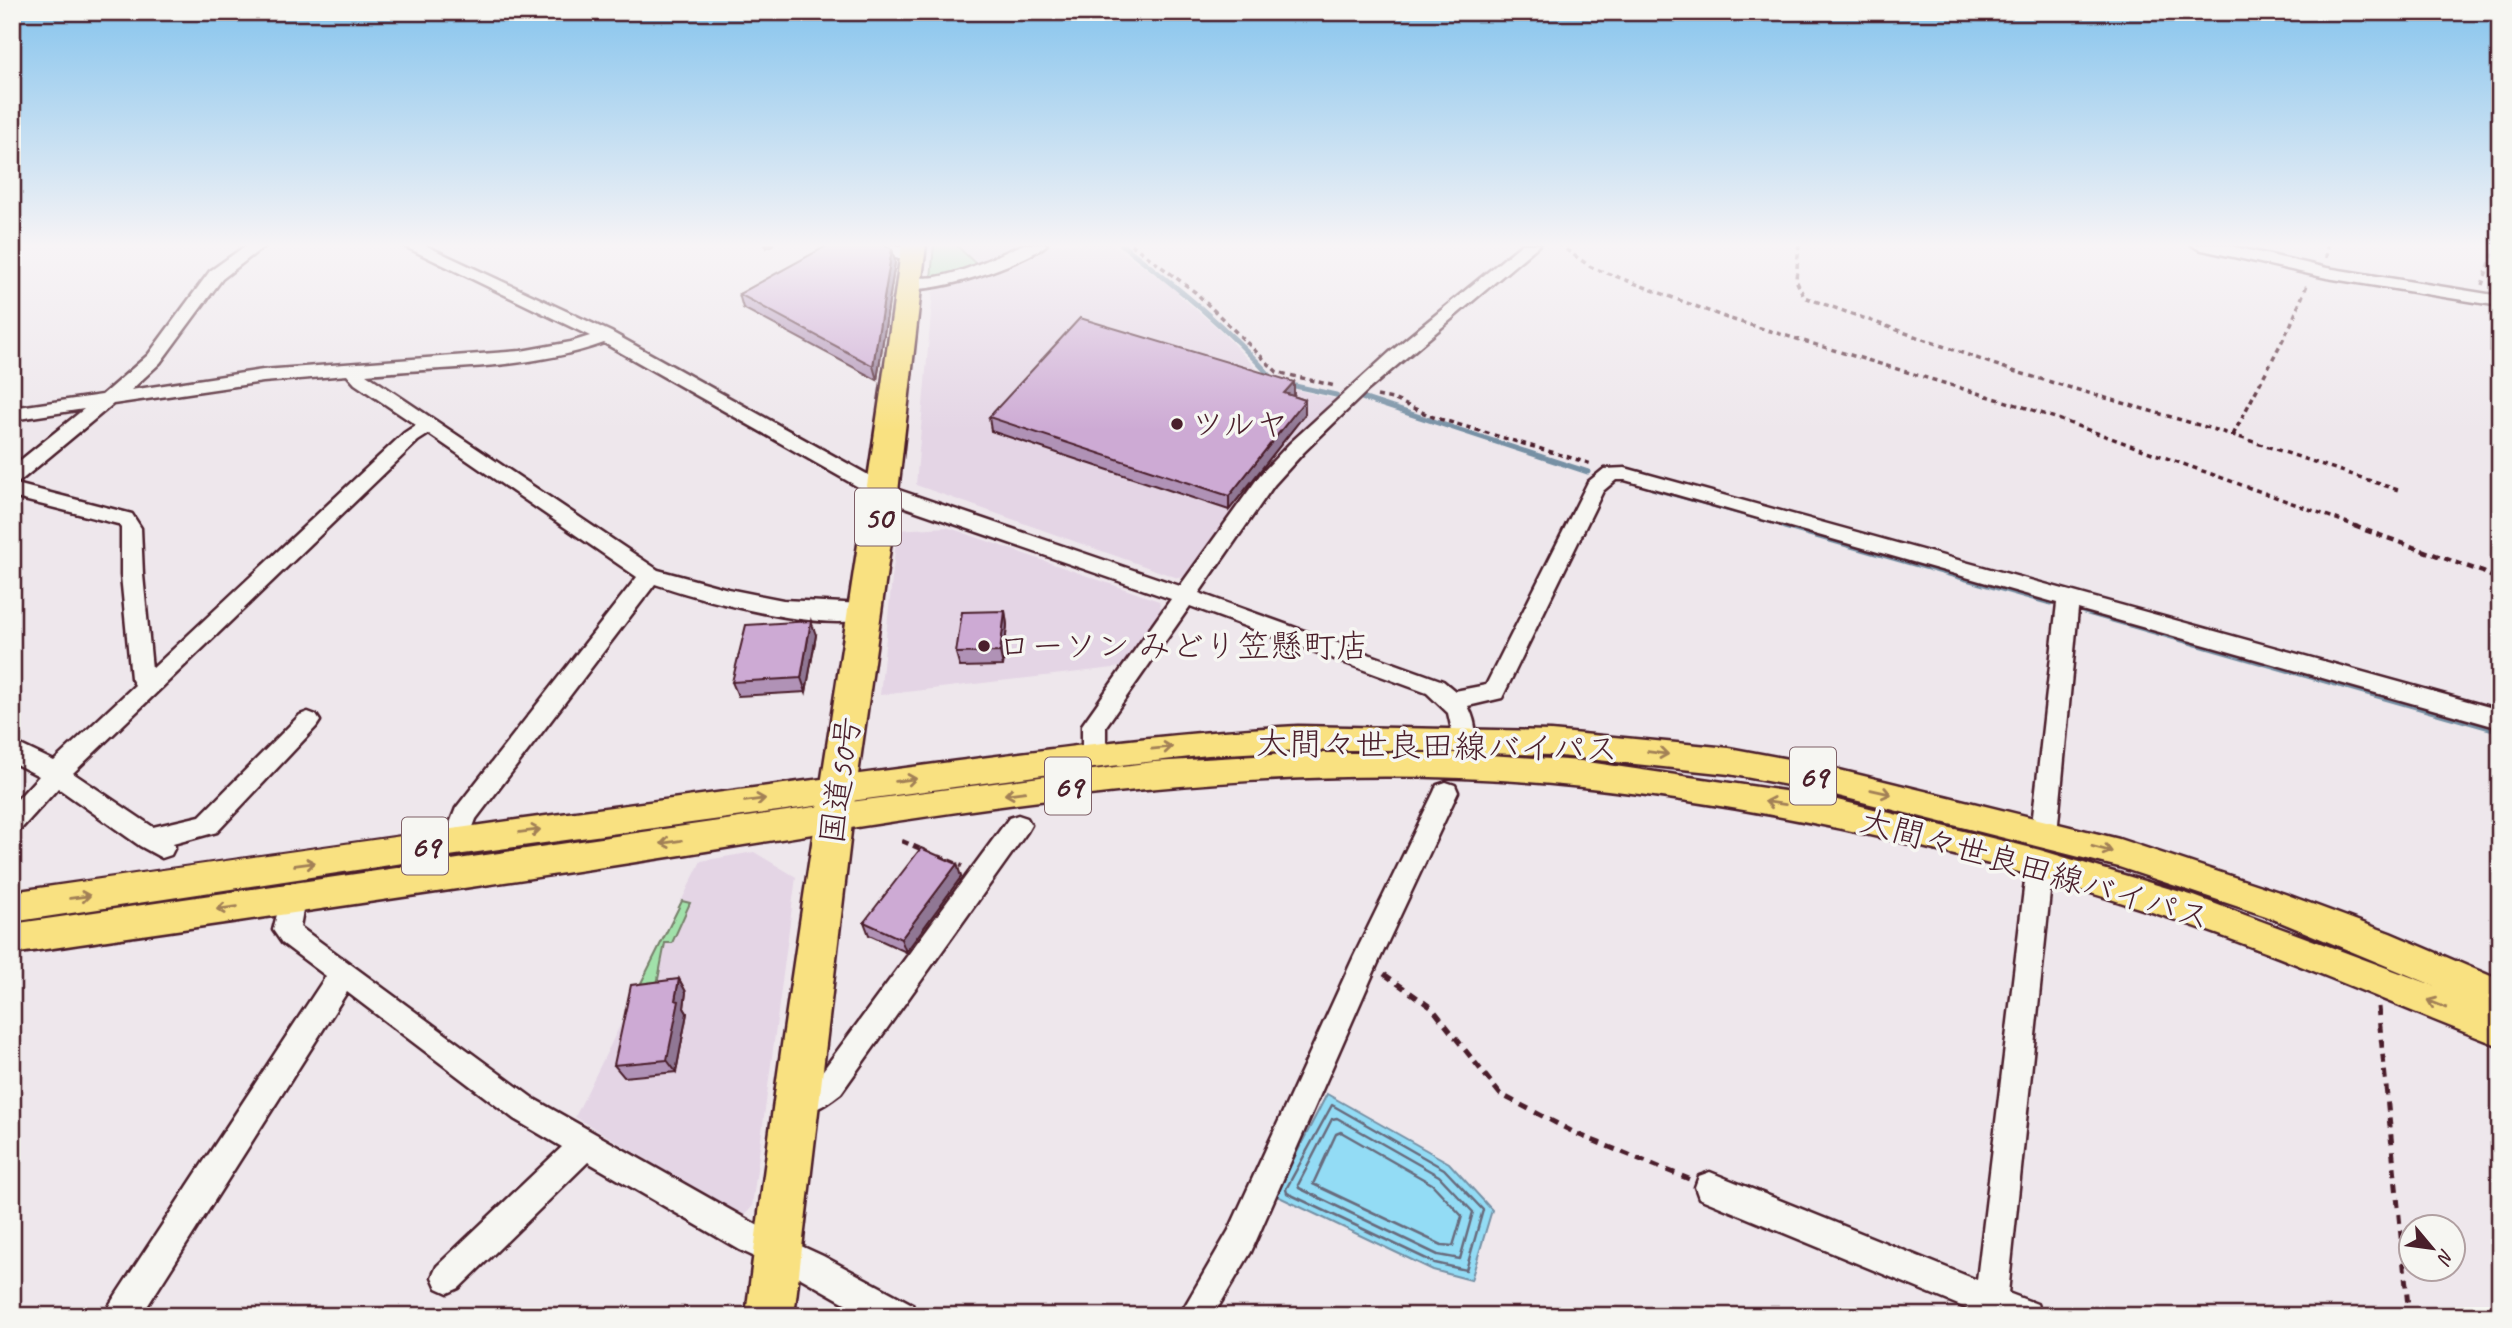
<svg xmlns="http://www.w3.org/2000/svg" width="2512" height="1328" font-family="Caveat,'Klee One',sans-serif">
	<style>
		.built { fill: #e4d5e5 }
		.green { fill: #a1e1aa; stroke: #76806a; stroke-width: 2 }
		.water { fill: #93dcf5; stroke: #7690a4; stroke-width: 2 }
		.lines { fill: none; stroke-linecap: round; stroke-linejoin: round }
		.shore { stroke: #676b7c; stroke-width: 2.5 }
		.stream-far1 { stroke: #7690a4; stroke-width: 5 }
		.stream { stroke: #7690a4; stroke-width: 7 }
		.minor-casing { stroke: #4a1f2b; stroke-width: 5 }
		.major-casing { stroke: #4a1f2b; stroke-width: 5 }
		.highway-casing { stroke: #4a1f2b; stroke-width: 5 }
		.path-far2 { stroke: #4a1f2b; stroke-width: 3.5; stroke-dasharray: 5 4.5; stroke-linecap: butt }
		.path-far1 { stroke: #4a1f2b; stroke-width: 4.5; stroke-dasharray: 7 5; stroke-linecap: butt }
		.path { stroke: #4a1f2b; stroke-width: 5; stroke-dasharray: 9 7; stroke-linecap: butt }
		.minor { fill: #f6f6f2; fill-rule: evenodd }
		.major { fill: #f9e181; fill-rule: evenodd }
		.highway { fill: #f9e181; fill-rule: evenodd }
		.wall { fill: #b092b6; stroke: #4a1f2b; stroke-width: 2 }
		.shaded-wall { fill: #907794; stroke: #4a1f2b; stroke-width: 2 }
		.building { fill: #cdaad4; stroke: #4a1f2b; stroke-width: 2 }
		.oneway { stroke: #a28056 }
		.poi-dot { fill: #4a1f2b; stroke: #f6f6f2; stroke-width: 2.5 }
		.labels { text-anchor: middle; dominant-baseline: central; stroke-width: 7; stroke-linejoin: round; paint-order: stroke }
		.shield { fill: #f6f6f2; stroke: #7e6067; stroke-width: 2 }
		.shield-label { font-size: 32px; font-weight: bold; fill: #4a1f2b }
		.poi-label { font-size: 33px; fill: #4a1f2b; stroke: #f6f6f2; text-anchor: start }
		.street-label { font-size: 33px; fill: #4a1f2b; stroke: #f6f6f2 }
	</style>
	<rect width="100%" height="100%" fill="#eee7ec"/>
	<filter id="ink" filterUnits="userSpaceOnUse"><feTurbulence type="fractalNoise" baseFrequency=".0143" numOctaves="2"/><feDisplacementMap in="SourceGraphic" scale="14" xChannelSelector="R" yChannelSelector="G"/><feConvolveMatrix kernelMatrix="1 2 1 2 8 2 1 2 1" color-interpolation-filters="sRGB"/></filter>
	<g filter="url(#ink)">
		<g class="built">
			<path d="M 955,244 L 1032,244 L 977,265 Z"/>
			<path d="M 1054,244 L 1111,244 L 1181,292 L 1178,294 L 1218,328 L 1271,384 L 1336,399 L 1268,467 L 1190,576 L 1178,578 L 916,485 L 933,291 Z"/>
			<path d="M 947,527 L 1159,601 L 1162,612 L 1122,667 L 880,695 L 897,530 Z"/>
			<path d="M 754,852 L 796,877 L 752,1207 L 743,1217 L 575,1117 L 701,861 Z"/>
		</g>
		<g class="green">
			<path d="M 934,244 L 955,244 L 977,265 L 931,279 Z"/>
			<path d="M 682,901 L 690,903 L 672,943 L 665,943 L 655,995 L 633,999 Z"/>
		</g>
		<path class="water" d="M 1327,1094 L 1449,1163 L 1492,1210 L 1471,1280 L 1433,1270 L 1275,1195 Z"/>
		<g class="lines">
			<g class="shore">
				<path d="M 1332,1105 L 1444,1169 L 1483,1210 L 1466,1270 L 1435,1263 L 1287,1193 L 1286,1189 Z"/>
				<path d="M 1337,1118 L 1439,1176 L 1473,1212 L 1460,1259 L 1438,1255 L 1299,1188 L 1298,1185 L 1332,1119 Z"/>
				<path d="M 1341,1132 L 1432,1184 L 1462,1216 L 1453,1246 L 1442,1245 L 1313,1184 L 1336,1134 Z"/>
			</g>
			<g class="stream-far1">
				<path d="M 1121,244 C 1176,286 1228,328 1274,380"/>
				<path d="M 1286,384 L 1336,395"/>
				<path d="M 1362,398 L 1588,472"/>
				<path d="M 1652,488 L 1790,527"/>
			</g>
			<g class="stream">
				<path d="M 1784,526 L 2050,602"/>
				<path d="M 2084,611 L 2500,730"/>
			</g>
			<g class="minor-casing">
				<g id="minor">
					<path d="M 248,244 L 267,244 L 222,279 L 160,363 L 131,390 L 263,370 L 521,351 L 571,342 L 590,336 L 400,244 L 422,244 L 611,332 L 890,487 L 1180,586 L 1260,475 L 1290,443 L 1389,353 L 1522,244 L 1540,244 L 1368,390 L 1304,452 L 1274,485 L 1199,593 L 1443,681 L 1455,691 L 1486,685 L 1588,482 L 1604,469 L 1625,468 L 2500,710 L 2500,728 L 2078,609 L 2057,834 L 2053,841 L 2044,844 L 2035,841 L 2031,834 L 2057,603 L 1625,480 L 1616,480 L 1603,491 L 1502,698 L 1468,706 C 1474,718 1479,735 1472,748 L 1464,750 L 1456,748 L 1448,713 L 1427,693 L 1190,606 L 1106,726 L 1106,756 L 1103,763 L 1094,766 L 1085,763 L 1082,756 L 1082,725 L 1171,599 L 876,497 L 604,343 C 529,370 444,367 366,374 L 658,570 L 728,589 L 783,600 L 864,604 L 872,606 L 875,612 L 872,618 C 821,633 706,601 655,584 L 476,819 L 465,848 L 456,852 L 447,848 L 443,841 L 456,808 L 637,577 L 429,434 L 418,441 L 73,773 L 153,827 L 200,816 L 300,715 L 308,712 L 316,715 L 320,721 L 316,727 L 217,832 L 173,844 L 175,847 L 171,855 L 162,858 L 140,846 L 58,788 L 21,829 L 12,832 L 12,805 L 39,776 L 12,762 L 12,741 L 54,761 L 135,685 L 131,678 L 121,575 L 121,528 L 118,524 L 12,497 L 12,483 L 132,514 L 141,528 L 143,575 L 152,669 L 404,433 L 416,425 L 355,384 L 347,375 L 263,382 L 113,404 L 19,482 L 12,483 L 12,467 L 84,409 L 12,420 L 12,408 L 102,395 L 148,355 L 210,271 Z"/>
					<path d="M 866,244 L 888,244 L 919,250 L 921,254 C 908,266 878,255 866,244 Z"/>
					<path d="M 1024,244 L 1047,244 C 1031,261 917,303 899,284 C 907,275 924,279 936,277 C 967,272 995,256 1024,244 Z"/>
					<path d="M 2190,244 L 2222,244 L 2327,268 L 2500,296 L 2500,306 L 2327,278 L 2198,249 Z"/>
					<path d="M 1446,782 L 1455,785 L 1458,792 L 1377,965 L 1251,1252 L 1213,1316 L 1179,1316 L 1229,1230 L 1354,956 L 1434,792 L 1437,785 Z"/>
					<path d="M 1018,815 L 1027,818 L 1031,825 L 1027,832 L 841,1093 C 824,1106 810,1117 788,1108 L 783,1098 L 788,1088 L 807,1083 L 821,1073 L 1009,818 Z"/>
					<path d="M 2040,853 L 2049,856 L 2053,864 L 2008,1293 L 2037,1304 L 2041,1316 L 1973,1316 L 1973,1311 L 1699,1198 L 1695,1187 L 1699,1176 L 1710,1172 L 1977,1280 L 2027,864 L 2031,856 Z"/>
					<path d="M 292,888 L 301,891 L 305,899 L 300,927 L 534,1099 L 762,1228 L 823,1256 L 912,1304 L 916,1316 L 868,1316 L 801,1278 L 740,1250 L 588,1162 L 459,1288 L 448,1293 L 437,1288 L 432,1277 L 437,1266 L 562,1147 L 514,1119 L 347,992 L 141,1316 L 106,1316 L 110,1304 L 326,976 L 282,943 L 273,930 L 283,891 Z"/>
				</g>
			</g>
			<g class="major-casing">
				<path id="major" d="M 1298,726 L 1551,731 L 1729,748 L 1815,764 L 2119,839 L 2285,894 L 2390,933 L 2500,980 L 2500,1046 C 2396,1006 2296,961 2191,925 C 1994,858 1789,810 1582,787 C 1283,753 976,808 681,855 C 459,890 235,921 12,954 L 12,924 L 835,804 L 1153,762 L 1303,753 L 1460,753 L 1581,761 L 1825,797 L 2040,850 L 2194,896 L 2435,986 L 2266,916 L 2119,867 L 1815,790 L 1729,774 L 1551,755 L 1395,750 L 1298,750 L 1208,755 L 1094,768 L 456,855 L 12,922 L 12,892 C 277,853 541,816 806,781 C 970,760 1133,735 1298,726 Z"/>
			</g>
			<g class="highway-casing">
				<path id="highway" d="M 902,244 L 926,244 L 898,492 L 856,789 L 794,1316 L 746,1316 C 789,957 853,602 902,244 Z"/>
			</g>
			<g class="path-far2">
				<path d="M 1131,244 L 1195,292 L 1277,372 L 1335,386"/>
				<path d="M 1558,244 L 1591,267 L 1727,318 L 2027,408 L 2359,527"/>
				<path d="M 1799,244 L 1796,280 L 1804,297 L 2013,371 L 2233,435 L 2401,491"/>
				<path d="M 2326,258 L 2327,244"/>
				<path d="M 2482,285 L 2493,253 L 2500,250"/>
				<path d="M 1377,396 L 1393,399 L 1433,417 L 1592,464"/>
				<path d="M 2233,435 L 2291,324 L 2307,285"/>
			</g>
			<g class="path-far1">
				<path d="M 2354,526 L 2483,572 L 2500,581"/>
				<path d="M 902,841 L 923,850"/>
				<path d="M 938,856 L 962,866"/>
			</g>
			<g class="path">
				<path d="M 1384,974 L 1432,1008 L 1500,1094 L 1577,1134 L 1689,1179"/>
				<path d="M 2378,1007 L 2409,1316"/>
			</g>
			<use href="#minor" class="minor"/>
			<use href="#major" class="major"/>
			<use href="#highway" class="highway"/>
		</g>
		<g class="wall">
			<path d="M 892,249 L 895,262 L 877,380 L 743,308 L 739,294 Z"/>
			<path d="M 1293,396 L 1305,400 L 1305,414 L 1229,510 L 991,431 L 989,417 Z"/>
			<path d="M 1005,611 L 1007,625 L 1003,666 L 960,667 L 956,653 Z"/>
			<path d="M 816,635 L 806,692 L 738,696 L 732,682 Z"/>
			<path d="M 957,864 L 961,877 L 906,952 L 869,935 L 864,922 Z"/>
			<path d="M 679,979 L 686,992 L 684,1008 L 687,1013 L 676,1072 L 624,1077 L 614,1065 Z"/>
		</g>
		<g class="shaded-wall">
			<path d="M 765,244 L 774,244 L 766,248 Z"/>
			<path d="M 892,249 L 895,262 L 877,380 L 873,366 Z"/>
			<path d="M 1294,382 L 1294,396 L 1284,393 Z"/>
			<path d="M 1305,400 L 1305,414 L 1229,510 L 1229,496 Z"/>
			<path d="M 1005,611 L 1007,625 L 1003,666 L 1000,652 Z"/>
			<path d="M 811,621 L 816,635 L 806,692 L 801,678 Z"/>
			<path d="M 957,864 L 961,877 L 906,952 L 901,939 Z"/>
			<path d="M 679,979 L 686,992 L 684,1008 L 687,1013 L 676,1072 L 667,1060 L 675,1000 Z"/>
		</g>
		<g class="building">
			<path d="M 830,244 L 883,244 L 892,249 L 873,366 L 739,294 Z"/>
			<path d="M 1080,318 L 1294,382 L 1284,393 L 1305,400 L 1229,496 L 989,417 Z"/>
			<path d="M 1005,611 L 1000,652 L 956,653 L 962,612 Z"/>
			<path d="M 811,621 L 801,678 L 732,682 L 746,625 Z"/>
			<path d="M 921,848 L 957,864 L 901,939 L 864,922 Z"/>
			<path d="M 679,979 L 675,1000 L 679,1001 L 667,1060 L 614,1065 L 631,985 Z"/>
		</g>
		<defs><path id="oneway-shaft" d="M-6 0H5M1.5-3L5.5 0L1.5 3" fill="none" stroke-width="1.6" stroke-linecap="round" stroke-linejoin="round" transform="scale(1.75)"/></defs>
		<g class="oneway">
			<use href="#oneway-shaft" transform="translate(1162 748) rotate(-6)"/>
			<use href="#oneway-shaft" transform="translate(1658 753) rotate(7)"/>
			<use href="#oneway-shaft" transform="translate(906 780) rotate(-7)"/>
			<use href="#oneway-shaft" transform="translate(1881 792) rotate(13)"/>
			<use href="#oneway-shaft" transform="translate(1015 793) rotate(173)"/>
			<use href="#oneway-shaft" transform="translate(755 800) rotate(-8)"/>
			<use href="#oneway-shaft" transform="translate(1775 803) rotate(-171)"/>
			<use href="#oneway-shaft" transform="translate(530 831) rotate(-8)"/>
			<use href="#oneway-shaft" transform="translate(671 842) rotate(171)"/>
			<use href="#oneway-shaft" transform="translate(2102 849) rotate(15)"/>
			<use href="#oneway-shaft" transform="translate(305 864) rotate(-8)"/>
			<use href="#oneway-shaft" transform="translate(80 897) rotate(-8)"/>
			<use href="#oneway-shaft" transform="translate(227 908) rotate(172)"/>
			<use href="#oneway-shaft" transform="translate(2437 1004) rotate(-158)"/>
		</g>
	</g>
	<linearGradient id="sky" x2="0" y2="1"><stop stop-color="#86c4ed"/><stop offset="0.57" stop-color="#f7f4f6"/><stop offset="1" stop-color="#f7f4f6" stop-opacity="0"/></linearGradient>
	<rect width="2512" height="430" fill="url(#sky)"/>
	<g class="poi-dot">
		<circle cx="1177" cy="424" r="7"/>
		<circle cx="984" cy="646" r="7"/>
	</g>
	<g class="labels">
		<g class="shield">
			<rect x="855" y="488.5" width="46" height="57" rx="5"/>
			<rect x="1790" y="747.5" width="46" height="57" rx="5"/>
			<rect x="1045" y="757.5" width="46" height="57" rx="5"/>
			<rect x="402" y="817.5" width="46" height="57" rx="5"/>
		</g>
		<g class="shield-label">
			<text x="878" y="517">50</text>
			<text x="1813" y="776">69</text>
			<text x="1068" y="786">69</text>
			<text x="425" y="846">69</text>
		</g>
		<g class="poi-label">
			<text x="1191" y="424">ツルヤ</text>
			<text x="998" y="646">ローソン みどり笠懸町店</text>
		</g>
		<g class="street-label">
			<text transform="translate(1437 746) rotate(1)">大間々世良田線バイパス</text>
			<text transform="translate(840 780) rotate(-82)">国道50号</text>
			<text transform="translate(2035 869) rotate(16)">大間々世良田線バイパス</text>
		</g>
	</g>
	<rect width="2512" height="1328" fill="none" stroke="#f6f6f2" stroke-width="42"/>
	<rect x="21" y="21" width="2470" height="1286" fill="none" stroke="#4a1f2b" stroke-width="2.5" filter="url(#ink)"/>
	<g transform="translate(2432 1248) rotate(119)"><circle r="33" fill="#f6f6f2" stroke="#b1a0a2" stroke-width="2"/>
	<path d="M0-5L12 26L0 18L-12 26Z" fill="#4a1f2b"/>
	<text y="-10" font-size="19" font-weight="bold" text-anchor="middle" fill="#4a1f2b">N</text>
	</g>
</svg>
